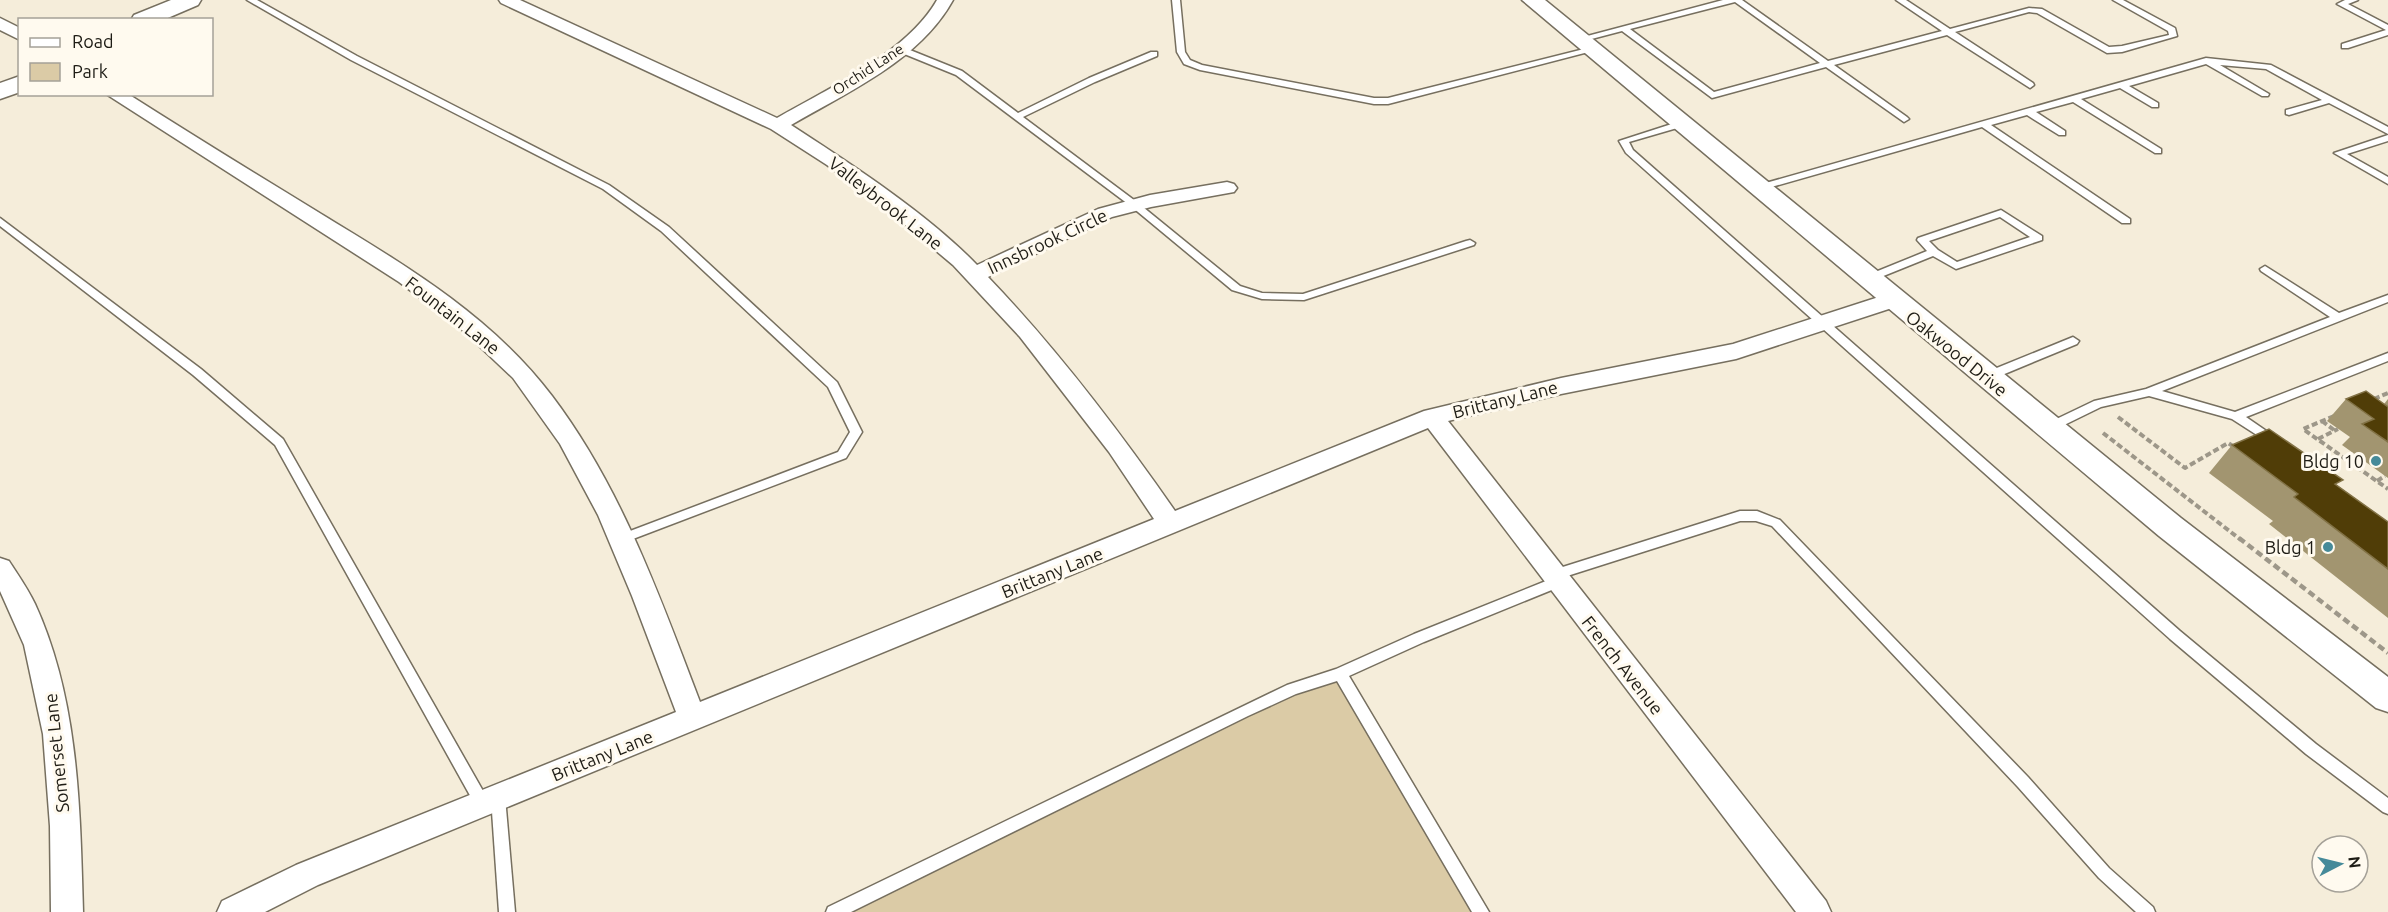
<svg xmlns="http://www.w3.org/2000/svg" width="2388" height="912" font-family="Ubuntu,sans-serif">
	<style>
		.green { fill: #dbcba6 }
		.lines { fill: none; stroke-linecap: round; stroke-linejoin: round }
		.service-casing { stroke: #766f5f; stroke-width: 3 }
		.minor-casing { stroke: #766f5f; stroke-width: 3 }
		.tertiary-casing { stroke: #766f5f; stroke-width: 3 }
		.primary-casing { stroke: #766f5f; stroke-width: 3 }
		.path-far1 { stroke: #9d9789; stroke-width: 4; stroke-dasharray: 6 3; stroke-linecap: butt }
		.path { stroke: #9d9789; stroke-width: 4.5; stroke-dasharray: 7 4; stroke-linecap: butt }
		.service { fill: #fff; fill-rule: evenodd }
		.minor { fill: #fff; fill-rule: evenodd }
		.tertiary { fill: #fff; fill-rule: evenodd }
		.primary { fill: #fff; fill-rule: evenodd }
		.wall { fill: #a29570 }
		.building { fill: #503d07; stroke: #827246; stroke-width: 1.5 }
		.poi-dot { fill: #468a99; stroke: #fffaef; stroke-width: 2 }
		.labels { text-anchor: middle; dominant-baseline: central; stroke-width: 6; stroke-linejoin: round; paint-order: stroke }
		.far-street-label { font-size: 15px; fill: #1e1c15; stroke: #fffaef }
		.street-label { font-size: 18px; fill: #1e1c15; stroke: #fffaef }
		.poi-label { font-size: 18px; fill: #1e1c15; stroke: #fffaef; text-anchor: end }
	</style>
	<rect width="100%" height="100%" fill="#f5edda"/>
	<path class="green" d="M 1336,668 L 1481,912 L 840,912 Z"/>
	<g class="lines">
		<g class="service-casing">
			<g id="service">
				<path d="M 247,0 L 257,0 L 357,56 L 609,185 L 669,227 L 837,382 L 862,432 L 846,458 L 625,542 L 617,542 L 615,539 L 617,536 L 838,452 L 850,432 L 828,387 L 661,231 L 603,189 L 351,60 Z"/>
				<path d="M 1172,0 L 1180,0 L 1185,52 L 1190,60 L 1202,65 L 1374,98 L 1388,98 L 1592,47 L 1596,50 L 1388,104 L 1374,104 L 1200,70 L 1184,64 L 1177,52 Z"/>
				<path d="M 1723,0 L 1742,0 L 1828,61 L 1942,31 L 1896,0 L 1906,0 L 1950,29 L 2029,8 L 2042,9 L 2109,47 L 2122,46 L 2169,35 L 2168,31 L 2113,0 L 2123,0 L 2175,28 L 2177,36 L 2122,52 L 2107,53 L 2037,13 L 2029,12 L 1955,32 L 2033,83 L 2034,85 L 2030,88 L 1947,35 L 1834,65 L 1907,117 L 1909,119 L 1904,122 L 1826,67 L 1712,98 L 1622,31 L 1580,42 L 1576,39 ZM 1735,2 L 1820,63 L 1714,92 L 1630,29 Z"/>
				<path d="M 2345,0 L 2358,0 L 2348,4 L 2388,25 L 2388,35 L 2348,48 L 2342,48 L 2342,44 L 2386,30 L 2337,4 Z"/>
				<path d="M 900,46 L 962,71 L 1018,113 L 1089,78 L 1151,52 L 1157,52 L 1157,56 L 1095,82 L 1023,117 L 1138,203 L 1240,286 L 1262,293 L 1303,294 L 1466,241 L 1470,240 L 1475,243 L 1474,245 L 1304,300 L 1262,299 L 1232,290 L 1132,207 L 956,75 L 897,51 L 897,47 Z"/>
				<path d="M 2206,58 L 2271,65 L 2388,127 L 2388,134 L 2329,103 L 2289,115 L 2286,114 L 2286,110 L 2322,100 L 2266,69 L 2220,65 L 2269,94 L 2268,96 L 2262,96 L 2206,64 L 2129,86 L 2158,103 L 2158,107 L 2152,107 L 2120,88 L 2081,99 L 2161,149 L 2161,153 L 2155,153 L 2073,102 L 2036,112 L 2065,131 L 2065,135 L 2059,135 L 2027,115 L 1991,125 L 2130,219 L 2130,223 L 2122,223 L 1982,127 L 1761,190 L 1755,190 L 1753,188 L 1755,186 Z"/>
				<path d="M 1681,121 L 1686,124 L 1684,126 L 1629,142 L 1633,150 L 2180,631 L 2316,744 L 2388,798 L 2388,814 L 2383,812 L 2306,754 L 2170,639 L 1626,153 L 1619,141 Z"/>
				<path d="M 2388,135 L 2388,141 L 2347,154 L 2388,177 L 2388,184 L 2334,153 Z"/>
				<path d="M 2001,210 L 2042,236 L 2042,240 L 1956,269 L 1933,256 L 1871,281 L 1867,282 L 1862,279 L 1863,277 L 1927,251 L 1917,240 L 1918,238 ZM 2000,217 L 2030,237 L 1957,262 L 1938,250 L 1929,241 Z"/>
				<path d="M 0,218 L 201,369 L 283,439 L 487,798 L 489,803 L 487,808 L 482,810 L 477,808 L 275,445 L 193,375 L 0,226 Z"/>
				<path d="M 2265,266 L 2339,313 L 2388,295 L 2388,302 L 2162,391 L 2235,412 L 2388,353 L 2388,361 L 2246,417 L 2278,439 L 2280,442 L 2274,446 L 2232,419 L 2149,396 L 2101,407 L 2054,430 L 2046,430 L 2044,427 L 2046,424 L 2094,401 L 2146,389 L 2330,317 L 2261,271 L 2260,269 Z"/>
				<path d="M 2073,337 L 2079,341 L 2077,344 L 1990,380 L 1986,381 L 1980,377 L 1982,374 Z"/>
				<path d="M 1740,511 L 1757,511 L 1780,520 L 2028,777 L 2109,868 L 2153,907 L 2155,912 L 2136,912 L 2099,878 L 2018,787 L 1772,526 L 1756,521 L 1740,521 L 1564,577 L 1566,581 L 1564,585 L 1424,642 L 1349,676 L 1489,912 L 1472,912 L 1337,681 L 1296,694 L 1248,716 L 851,912 L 826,912 L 828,907 L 1287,685 L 1336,669 L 1414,634 L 1551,579 L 1549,575 L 1550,571 Z"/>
				<path d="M 498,790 L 503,792 L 505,797 L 515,912 L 499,912 L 491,797 L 493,792 Z"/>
			</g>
		</g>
		<g class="minor-casing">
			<g id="minor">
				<path d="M 499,0 L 520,0 L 777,118 C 829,88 907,53 937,0 L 953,0 C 920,60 848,92 791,125 C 851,164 928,214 977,265 L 1098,209 L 1150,195 L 1227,182 L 1234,184 L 1237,188 L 1234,192 L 1151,207 L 1112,217 L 988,277 C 1057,349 1118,429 1175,511 L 1424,411 L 1561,378 L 1733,344 L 1885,295 L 1901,295 L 1904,300 L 1901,305 L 1736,359 L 1561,394 L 1448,421 L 1826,901 L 1831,912 L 1796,912 L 1428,428 L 318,885 L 265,912 L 217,912 L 222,901 L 296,865 L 676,712 L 632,596 L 598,515 L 560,444 L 513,378 L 459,327 L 399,282 L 106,94 L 128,94 C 191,134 254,173 318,212 C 403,264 491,315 552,396 C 621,487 660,597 700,702 L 1154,519 L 1109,452 L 1020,337 L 953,265 L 892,214 L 827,165 L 771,129 L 501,3 Z"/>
				<path d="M 0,18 L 20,28 L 20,40 L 0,30 Z"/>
				<path d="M 0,558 L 9,561 C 18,575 28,589 35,604 C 79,700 80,808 83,912 L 51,912 L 50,826 L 43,734 L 24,645 L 0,591 Z"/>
			</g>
		</g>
		<g class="tertiary-casing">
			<path id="tertiary" d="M 1522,0 L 1545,0 L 2181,518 L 2388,677 L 2388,712 L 2376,708 L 2159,536 Z"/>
		</g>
		<g class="primary-casing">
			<g id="primary">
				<path d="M 171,0 L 201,0 L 198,5 L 163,20 L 131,20 L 134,15 Z"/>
				<path d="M 20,76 L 20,92 L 0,99 L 0,83 Z"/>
			</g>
		</g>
		<g class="path-far1">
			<path d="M 2374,399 L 2388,393"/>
			<path d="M 2334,416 L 2303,429 L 2388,489"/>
			<path d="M 2118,417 L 2185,468 L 2228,443 L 2236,448"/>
			<path d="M 2322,421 L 2334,430"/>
			<path d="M 2103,433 L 2241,540"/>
			<path d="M 2318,439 L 2338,429"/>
			<path d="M 2377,481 L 2385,476"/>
		</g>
		<path class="path" d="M 2239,538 L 2388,653"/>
		<use href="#service" class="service"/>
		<use href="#minor" class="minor"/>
		<use href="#tertiary" class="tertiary"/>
		<use href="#primary" class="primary"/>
	</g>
	<g class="wall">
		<path d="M 2346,399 L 2384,404 L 2388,399 L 2388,478 L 2342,445 L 2350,437 L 2327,421 Z"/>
		<path d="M 2232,445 L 2338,486 L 2388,522 L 2388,618 L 2269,524 L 2273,521 L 2209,473 Z"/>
	</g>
	<g class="building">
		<path d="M 2366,391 L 2388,407 L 2388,442 L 2362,424 L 2374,419 L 2346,399 Z"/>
		<path d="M 2269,429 L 2343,480 L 2335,484 L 2388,522 L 2388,569 L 2294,497 L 2298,494 L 2232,445 Z"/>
	</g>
	<g class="poi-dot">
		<circle cx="2376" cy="461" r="6"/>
		<circle cx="2328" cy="547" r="6"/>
	</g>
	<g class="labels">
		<g class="far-street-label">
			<text transform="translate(868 69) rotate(-33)">Orchid Lane</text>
		</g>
		<g class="street-label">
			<text transform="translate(886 203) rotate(38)">Valleybrook Lane</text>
			<text transform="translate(1047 241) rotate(-25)">Innsbrook Circle</text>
			<text transform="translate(453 315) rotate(38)">Fountain Lane</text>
			<text transform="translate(1957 353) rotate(39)">Oakwood Drive</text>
			<text transform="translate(1505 399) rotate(-14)">Brittany Lane</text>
			<text transform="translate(1052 572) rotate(-22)">Brittany Lane</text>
			<text transform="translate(1623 665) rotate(52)">French Avenue</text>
			<text transform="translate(56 753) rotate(-96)">Somerset Lane</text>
			<text transform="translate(602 755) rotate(-22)">Brittany Lane</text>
		</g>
		<g class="poi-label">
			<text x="2364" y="461">Bldg 10</text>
			<text x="2316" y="547">Bldg 1</text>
		</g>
	</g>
	<rect x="18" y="18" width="195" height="78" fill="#fffaef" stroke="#a5a198" stroke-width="1.5"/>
	<rect x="30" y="38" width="30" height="9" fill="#ffffff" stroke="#a5a198" stroke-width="1.5"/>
	<text x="72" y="48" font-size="18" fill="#1e1c15">Road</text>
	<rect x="30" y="63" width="30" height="18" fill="#dbcba6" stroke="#a5a198" stroke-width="1.5"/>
	<text x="72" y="78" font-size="18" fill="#1e1c15">Park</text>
	<g transform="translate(2340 864) rotate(83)"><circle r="28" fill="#fffaef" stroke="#a5a198" stroke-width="1.5"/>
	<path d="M0-4.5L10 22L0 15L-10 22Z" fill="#468a99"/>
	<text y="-9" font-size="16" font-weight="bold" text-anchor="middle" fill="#1e1c15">N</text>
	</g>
</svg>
